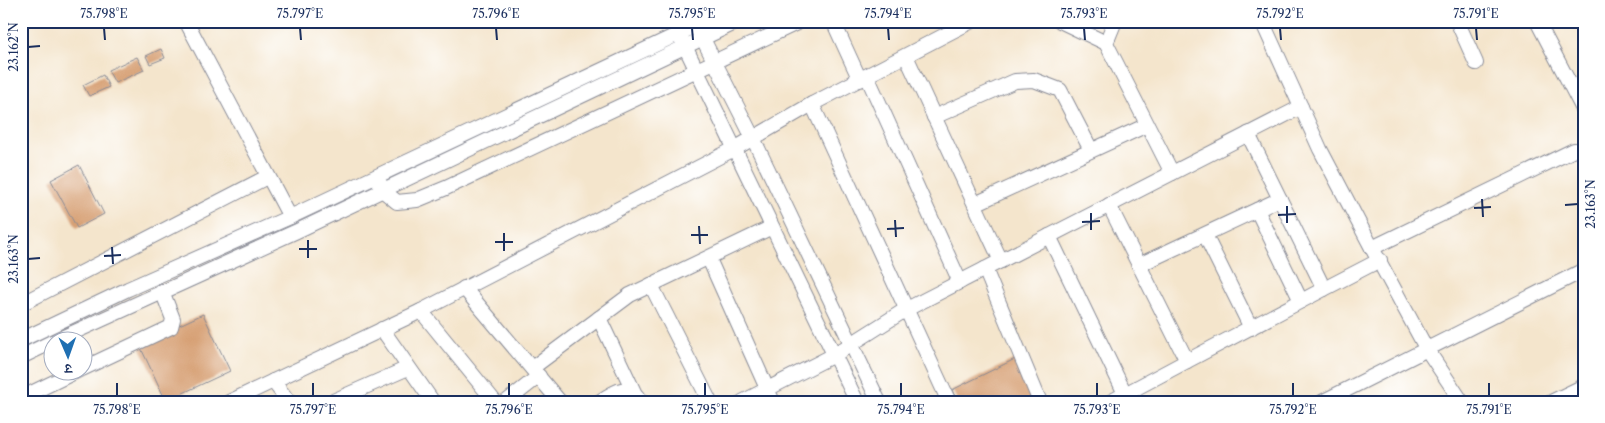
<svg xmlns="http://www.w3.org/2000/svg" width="1605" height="423" font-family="'Libre Caslon Text','Noto Serif Devanagari',serif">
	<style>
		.building { fill: #d7a075 }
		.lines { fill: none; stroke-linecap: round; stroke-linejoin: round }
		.minor-casing { stroke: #888a95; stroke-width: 16 }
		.minor { stroke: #fff; stroke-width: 14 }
		.ticks { fill: none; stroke: #1b2f5e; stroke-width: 2 }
		.neatline { fill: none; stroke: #1b2f5e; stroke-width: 2 }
		.ticks-label { font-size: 12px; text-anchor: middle; fill: #1b2f5e }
	</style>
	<rect width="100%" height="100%" fill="#fff"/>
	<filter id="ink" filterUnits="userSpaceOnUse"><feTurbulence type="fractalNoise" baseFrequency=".02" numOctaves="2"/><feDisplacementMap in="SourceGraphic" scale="10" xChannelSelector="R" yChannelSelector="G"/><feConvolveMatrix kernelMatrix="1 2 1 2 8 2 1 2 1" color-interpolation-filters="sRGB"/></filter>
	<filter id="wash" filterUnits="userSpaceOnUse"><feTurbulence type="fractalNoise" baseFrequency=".0096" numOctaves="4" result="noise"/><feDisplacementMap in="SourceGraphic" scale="20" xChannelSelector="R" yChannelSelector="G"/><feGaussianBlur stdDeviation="1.12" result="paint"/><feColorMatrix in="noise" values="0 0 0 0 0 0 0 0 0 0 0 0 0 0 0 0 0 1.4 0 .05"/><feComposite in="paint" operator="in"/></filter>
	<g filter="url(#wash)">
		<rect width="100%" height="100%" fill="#f4e5cc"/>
		<g id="blocks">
			<g class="building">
				<path d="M 161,49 L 165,58 L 150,64 L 146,56 Z"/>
				<path d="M 137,57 L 144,70 L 115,83 L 108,70 Z"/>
				<path d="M 103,75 L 109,87 L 89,96 L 83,85 Z"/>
				<path d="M 79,165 L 104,214 L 77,228 L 51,180 Z"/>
				<path d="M 203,314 L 230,371 L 166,401 L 139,344 Z"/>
				<path d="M 1015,359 L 1037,402 L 958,402 L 952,390 Z"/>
			</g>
		</g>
	</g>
	<g filter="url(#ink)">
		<use href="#blocks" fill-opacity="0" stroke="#888a95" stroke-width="1"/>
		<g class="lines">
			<g class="minor-casing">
				<g id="minor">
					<path d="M 186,21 L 290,217"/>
					<path d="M 833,21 L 860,80"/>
					<path d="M 1060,21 L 1106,43"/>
					<path d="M 1115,21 L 1106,43 L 1172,173"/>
					<path d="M 1262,21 L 1320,149 L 1372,248 L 1426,348 L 1462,402"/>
					<path d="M 1457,21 L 1476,63"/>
					<path d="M 1537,21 L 1584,111"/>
					<path d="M 699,31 L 753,138 L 879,402"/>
					<path d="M 682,40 L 857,402"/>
					<path d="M 906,56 L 1001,261"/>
					<path d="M 867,76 L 960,282"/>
					<path d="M 812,104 L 949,402"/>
					<path d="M 934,117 L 1015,81 L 1034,80 L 1060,90 L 1091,150"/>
					<path d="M 1248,134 L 1324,289 L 1380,260"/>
					<path d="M 379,182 L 386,193 L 397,202 L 417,200 L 446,188 L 801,21"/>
					<path d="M 975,204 L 1147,125"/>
					<path d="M 1109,205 L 1187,361 L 1324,289"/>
					<path d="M 1257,210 L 1301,301"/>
					<path d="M 1205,235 L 1251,328"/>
					<path d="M 1049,236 L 1129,402"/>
					<path d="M 1372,248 L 1574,150 L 1584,150"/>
					<path d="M 709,259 L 773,402"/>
					<path d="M 1139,265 L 1280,199"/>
					<path d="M 985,269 L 1040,402"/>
					<path d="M 651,285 L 710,402"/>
					<path d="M 464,288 L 560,402"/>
					<path d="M 21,304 L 267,177"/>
					<path d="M 421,311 L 495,402"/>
					<path d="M 599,318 L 634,392"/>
					<path d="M 382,329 L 433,402"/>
					<path d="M 21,340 L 128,289 L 290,217 L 706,21"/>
					<path d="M 57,340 L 297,231 L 739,21"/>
					<path d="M 21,357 L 52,342"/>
					<path d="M 532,368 L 630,295 L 772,227"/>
					<path d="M 82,369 L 171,327 L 173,319 L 162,291"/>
					<path d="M 273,381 L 289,402"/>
					<path d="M 21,398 L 79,370"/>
					<path d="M 229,402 L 421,311 L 736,148 L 812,104 L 972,21"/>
					<path d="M 331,402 L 408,368"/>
					<path d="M 506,402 L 539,376"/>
					<path d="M 599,402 C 615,391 629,381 641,402"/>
					<path d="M 742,402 L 834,355 L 905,310 L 1301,107"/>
					<path d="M 1110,402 L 1187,361"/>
					<path d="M 1322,402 L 1584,270"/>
					<path d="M 1551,402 L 1584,386"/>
				</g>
			</g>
			<use href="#minor" class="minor"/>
		</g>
	</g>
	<path class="ticks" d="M 104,28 L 105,40M 300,28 L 301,40M 496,28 L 497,40M 692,28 L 693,40M 888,28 L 889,40M 1084,28 L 1085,40M 1280,28 L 1281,40M 1476,28 L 1477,40M 28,47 L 40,46M 1482,199 L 1483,217M 1565,205 L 1578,204M 1287,206 L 1287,223M 1474,208 L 1491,207M 1091,213 L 1091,230M 1278,215 L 1296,214M 895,220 L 896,237M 1082,222 L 1100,221M 699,226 L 700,244M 887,229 L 904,228M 504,233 L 504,251M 691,235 L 708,235M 308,240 L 308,258M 495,242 L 513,242M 112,247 L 113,264M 299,249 L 317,249M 104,256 L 121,255M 28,259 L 40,258M 117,383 L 117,396M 313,383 L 313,396M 509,383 L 509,396M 705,383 L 705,396M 901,383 L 901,396M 1097,383 L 1097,396M 1293,383 L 1293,396M 1489,383 L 1489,396"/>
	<rect width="1605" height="423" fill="none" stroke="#fff" stroke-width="55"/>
	<g transform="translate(68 356) rotate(178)"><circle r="24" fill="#ffffff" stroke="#a4acbf"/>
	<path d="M0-4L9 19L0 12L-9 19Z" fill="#1f6fb2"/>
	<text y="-8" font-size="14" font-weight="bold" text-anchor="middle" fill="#1b2f5e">उ</text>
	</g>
	<rect x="28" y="28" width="1550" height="368" class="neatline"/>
	<g class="ticks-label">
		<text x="104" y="18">75.798°E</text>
		<text x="300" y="18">75.797°E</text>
		<text x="496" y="18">75.796°E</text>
		<text x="692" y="18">75.795°E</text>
		<text x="888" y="18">75.794°E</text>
		<text x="1084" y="18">75.793°E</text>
		<text x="1280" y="18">75.792°E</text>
		<text x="1476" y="18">75.791°E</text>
		<text transform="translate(14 47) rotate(-90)" y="4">23.162°N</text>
		<text transform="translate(1591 204) rotate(-90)" y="4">23.163°N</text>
		<text transform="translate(14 259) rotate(-90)" y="4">23.163°N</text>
		<text x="117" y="414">75.798°E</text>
		<text x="313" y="414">75.797°E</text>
		<text x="509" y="414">75.796°E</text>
		<text x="705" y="414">75.795°E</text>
		<text x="901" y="414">75.794°E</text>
		<text x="1097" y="414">75.793°E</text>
		<text x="1293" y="414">75.792°E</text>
		<text x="1489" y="414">75.791°E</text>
	</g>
</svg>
